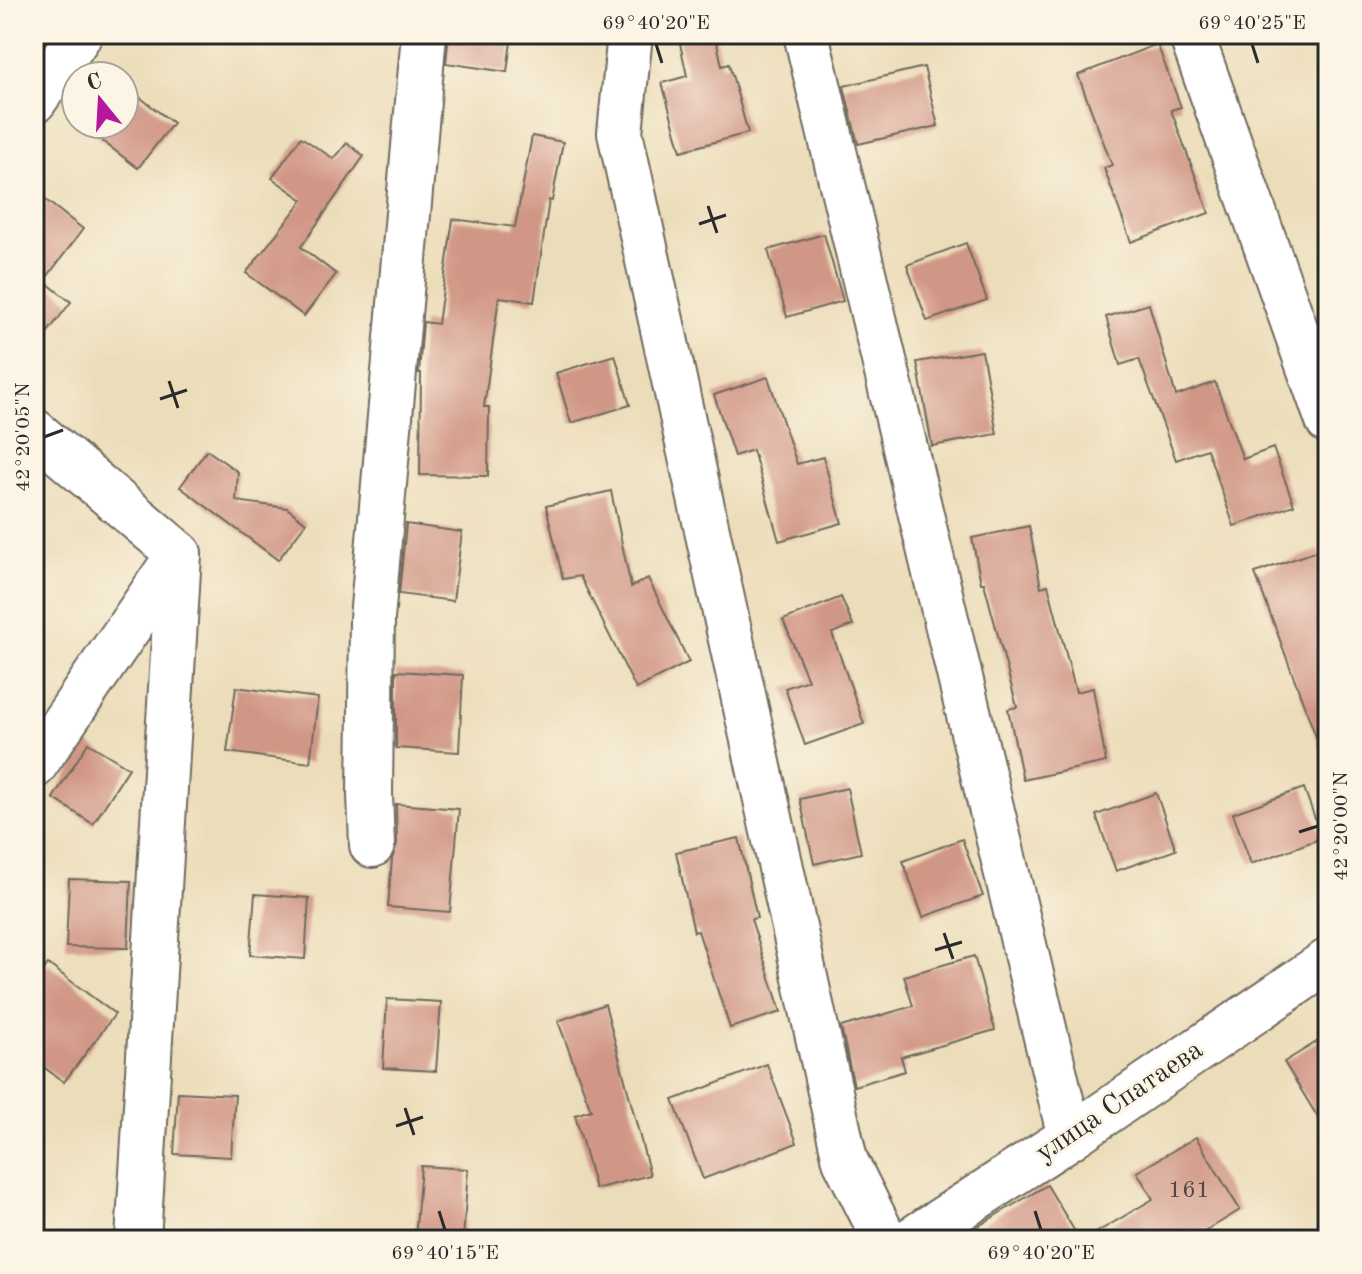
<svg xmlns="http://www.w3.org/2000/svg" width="1362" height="1274" font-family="'Old Standard TT',serif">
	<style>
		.building { fill: #d19786 }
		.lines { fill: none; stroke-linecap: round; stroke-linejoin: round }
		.minor-casing { stroke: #6f695d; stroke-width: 48 }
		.minor { stroke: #fff; stroke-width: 44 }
		.ticks { fill: none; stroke: #2b2b2b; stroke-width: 3 }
		.labels { text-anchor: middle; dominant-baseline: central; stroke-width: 6; stroke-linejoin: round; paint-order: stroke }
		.number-label { font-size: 24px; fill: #544642 }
		.street-label { font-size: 28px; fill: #2b2b2b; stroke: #fcf5e5 }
		.neatline { fill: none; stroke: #2b2b2b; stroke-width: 3 }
		.ticks-label { font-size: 20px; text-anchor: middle; fill: #2b2b2b }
	</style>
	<rect width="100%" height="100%" fill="#fcf5e5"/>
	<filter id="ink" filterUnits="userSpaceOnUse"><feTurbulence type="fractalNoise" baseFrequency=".0125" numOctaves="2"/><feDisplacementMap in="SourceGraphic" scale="16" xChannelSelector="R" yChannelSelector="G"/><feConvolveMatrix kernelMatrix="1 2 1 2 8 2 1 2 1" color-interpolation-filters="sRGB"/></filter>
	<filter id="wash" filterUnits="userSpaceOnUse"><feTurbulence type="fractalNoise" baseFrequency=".006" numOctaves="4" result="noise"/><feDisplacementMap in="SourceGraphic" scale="32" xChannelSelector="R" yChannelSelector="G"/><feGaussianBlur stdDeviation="1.8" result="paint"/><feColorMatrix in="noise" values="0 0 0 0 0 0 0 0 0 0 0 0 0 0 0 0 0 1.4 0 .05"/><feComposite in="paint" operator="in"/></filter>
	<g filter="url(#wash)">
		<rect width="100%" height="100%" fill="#ecddba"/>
		<g id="blocks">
			<g class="building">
				<path d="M 449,34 L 512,34 L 507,72 L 446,63 Z"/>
				<path d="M 678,34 L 715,34 L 722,66 L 729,64 L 748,133 L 681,151 L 662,83 L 687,76 Z"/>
				<path d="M 1157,44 L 1181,107 L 1171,110 L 1209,213 L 1131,242 L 1104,168 L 1112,165 L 1078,75 Z"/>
				<path d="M 924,67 L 938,126 L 858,144 L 844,86 Z"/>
				<path d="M 124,85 L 173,123 L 138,168 L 80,124 L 124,124 Z"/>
				<path d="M 532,136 L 563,142 L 552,201 L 549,200 L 534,302 L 499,297 L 484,407 L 489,407 L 488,476 L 420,475 L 421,373 L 419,373 L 423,322 L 438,324 L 453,219 L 515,227 Z"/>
				<path d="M 301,137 L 334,159 L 347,143 L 364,156 L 301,247 L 336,274 L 304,316 L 246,273 L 303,200 L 272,178 Z"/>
				<path d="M 34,191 L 83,229 L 44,281 L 71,302 L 34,350 Z"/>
				<path d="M 824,234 L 843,301 L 787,317 L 768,250 Z"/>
				<path d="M 966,243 L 987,300 L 927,321 L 907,265 Z"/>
				<path d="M 1149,304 L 1176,396 L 1215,382 L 1243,459 L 1273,448 L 1294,505 L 1234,526 L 1207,449 L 1176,460 L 1139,359 L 1120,365 L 1106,317 Z"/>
				<path d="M 982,351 L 997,434 L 932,446 L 917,362 Z"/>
				<path d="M 615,355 L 630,405 L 571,423 L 556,373 Z"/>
				<path d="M 768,377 L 797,464 L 823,457 L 842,523 L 779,541 L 753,450 L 734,456 L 714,395 Z"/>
				<path d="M 207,450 L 238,472 L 236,501 L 287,508 L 306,523 L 278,560 L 180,487 Z"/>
				<path d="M 611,491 L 631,587 L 648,578 L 689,662 L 636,689 L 580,576 L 563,579 L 546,506 Z"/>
				<path d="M 406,524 L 462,532 L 453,601 L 399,594 Z"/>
				<path d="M 1029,526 L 1041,587 L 1048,585 L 1076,692 L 1093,688 L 1106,762 L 1023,780 L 1008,709 L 1017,707 L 984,583 L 981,583 L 972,538 Z"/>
				<path d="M 1319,550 L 1328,574 L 1328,761 L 1325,761 L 1255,573 Z"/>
				<path d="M 841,597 L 853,625 L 832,633 L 864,724 L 805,745 L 785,688 L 808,680 L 783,620 Z"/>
				<path d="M 396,671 L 463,675 L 459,752 L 396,748 Z"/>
				<path d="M 236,687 L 318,698 L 310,763 L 227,752 Z"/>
				<path d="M 88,743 L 129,768 L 93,824 L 53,798 Z"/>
				<path d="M 847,788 L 861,853 L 814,864 L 800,799 Z"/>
				<path d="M 1304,788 L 1322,838 L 1251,864 L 1233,813 Z"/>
				<path d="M 1156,793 L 1176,850 L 1116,871 L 1096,815 Z"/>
				<path d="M 396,804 L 459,809 L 450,912 L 388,907 L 392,859 L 397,844 Z"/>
				<path d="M 739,838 L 757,918 L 751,919 L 781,1012 L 730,1028 L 698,931 L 694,932 L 676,852 Z"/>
				<path d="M 962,839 L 983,896 L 923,917 L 903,861 Z"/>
				<path d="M 69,879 L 131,881 L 128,948 L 66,947 Z"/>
				<path d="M 255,894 L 309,898 L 305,959 L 250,955 Z"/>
				<path d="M 974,956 L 995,1030 L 901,1057 L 905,1071 L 854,1086 L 841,1027 L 913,1006 L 904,976 Z"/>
				<path d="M 48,964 L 115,1014 L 64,1082 L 34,1060 L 34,983 Z"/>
				<path d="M 387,999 L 441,1002 L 436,1071 L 383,1068 Z"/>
				<path d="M 605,1004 L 650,1175 L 595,1189 L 575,1115 L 591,1110 L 558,1021 Z"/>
				<path d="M 1328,1035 L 1328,1134 L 1284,1062 Z"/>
				<path d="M 767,1064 L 797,1143 L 703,1179 L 673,1100 Z"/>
				<path d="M 178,1092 L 235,1095 L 231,1157 L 174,1154 Z"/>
				<path d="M 1196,1137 L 1240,1210 L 1191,1240 L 1084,1240 L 1153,1199 L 1137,1172 Z"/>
				<path d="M 421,1166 L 468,1169 L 463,1240 L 415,1238 Z"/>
				<path d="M 1047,1185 L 1080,1240 L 957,1240 L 998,1214 Z"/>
			</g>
		</g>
	</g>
	<g filter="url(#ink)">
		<use href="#blocks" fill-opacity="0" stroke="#6f695d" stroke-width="2"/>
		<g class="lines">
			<g class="minor-casing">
				<g id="minor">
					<path d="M 630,34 L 620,133 L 845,1160 L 885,1240"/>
					<path d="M 806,34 L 1070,1137"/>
					<path d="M 1191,34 L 1328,421"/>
					<path d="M 34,101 L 80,34"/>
					<path d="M 34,431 L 179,554 L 34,766"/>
					<path d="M 372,845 L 370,794 L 372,619 L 424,34"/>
					<path d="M 138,1240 L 179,554"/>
					<path d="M 911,1240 L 1070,1137 L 1328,961"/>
				</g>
			</g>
			<use href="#minor" class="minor"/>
		</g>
	</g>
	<path class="ticks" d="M 656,44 L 662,63M 1252,44 L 1258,63M 708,206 L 717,233M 699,224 L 726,215M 169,381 L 178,408M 160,399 L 187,390M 44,437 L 63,430M 1299,832 L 1318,826M 944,933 L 953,959M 935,950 L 962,942M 405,1108 L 414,1135M 396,1126 L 423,1117M 439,1211 L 445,1230M 1035,1211 L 1041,1230"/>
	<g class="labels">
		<g class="number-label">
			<text x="1189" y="1191">161</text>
		</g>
		<g class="street-label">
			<text transform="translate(1120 1102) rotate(-34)">улица Спатаева</text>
		</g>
	</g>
	<rect width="1362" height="1274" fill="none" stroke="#fcf5e5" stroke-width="88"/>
	<g transform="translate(100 100) rotate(342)"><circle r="38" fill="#fcf5e5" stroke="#a8a49b" stroke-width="2"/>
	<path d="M0-6L14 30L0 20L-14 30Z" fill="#b5179e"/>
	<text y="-12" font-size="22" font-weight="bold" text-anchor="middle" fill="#2b2b2b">С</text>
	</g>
	<rect x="44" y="44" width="1274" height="1186" class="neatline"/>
	<g class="ticks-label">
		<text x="656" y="29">69°40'20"E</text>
		<text x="1252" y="29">69°40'25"E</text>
		<text transform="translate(22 437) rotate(-90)" y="7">42°20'05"N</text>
		<text transform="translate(1340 826) rotate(-90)" y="7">42°20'00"N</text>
		<text x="445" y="1259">69°40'15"E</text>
		<text x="1041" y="1259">69°40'20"E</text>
	</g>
</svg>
